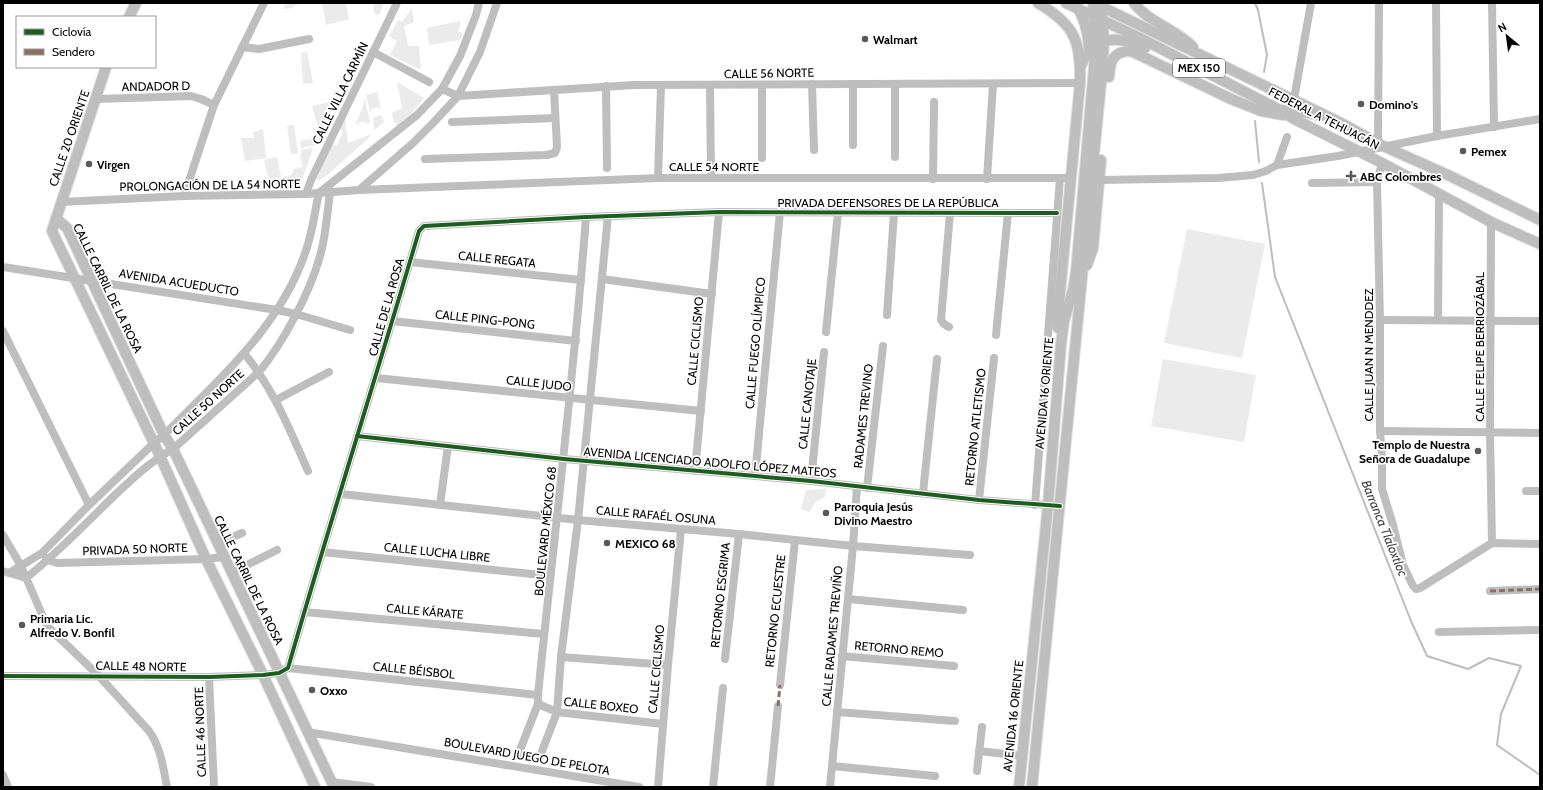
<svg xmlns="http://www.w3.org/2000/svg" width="1543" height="790" font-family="Cabin,sans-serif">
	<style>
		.green { fill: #ebebeb }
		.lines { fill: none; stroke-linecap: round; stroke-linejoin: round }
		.stream { stroke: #bdbdbd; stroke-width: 2 }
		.major-casing { stroke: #dbdbdb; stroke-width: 12 }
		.minor { stroke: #bebebe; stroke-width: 8 }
		.major { stroke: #bebebe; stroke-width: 10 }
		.quiet { stroke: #8d6e63; stroke-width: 3; stroke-dasharray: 6 3; stroke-linecap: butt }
		.cycleway-casing { stroke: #fff; stroke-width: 6 }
		.cycleway { stroke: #1b5e20; stroke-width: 4 }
		.poi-dot { fill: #595959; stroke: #fff; stroke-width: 1.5 }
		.labels { text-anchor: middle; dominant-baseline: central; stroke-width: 3.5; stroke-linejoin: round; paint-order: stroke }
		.shield { fill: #fff; stroke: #4c4c4c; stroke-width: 1 }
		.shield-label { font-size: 11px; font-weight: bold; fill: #000 }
		.poi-label { font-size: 12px; font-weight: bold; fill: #000; stroke: #fff; text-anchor: start }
		.street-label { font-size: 12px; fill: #000; stroke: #fff }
		.water-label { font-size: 13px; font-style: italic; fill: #424242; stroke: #fff }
	</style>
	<rect width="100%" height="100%" fill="#fff"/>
	<g class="green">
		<path d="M 286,3 L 306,3 L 295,5 L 293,8 L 283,9 Z"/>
		<path d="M 322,3 L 346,3 L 349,19 L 326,25 Z"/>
		<path d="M 373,3 L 384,3 L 379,15 L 374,13 Z"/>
		<path d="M 412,8 L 414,22 L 404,26 L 408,46 L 419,46 L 421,70 L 390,55 L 397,41 L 389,36 L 398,20 L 402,22 Z"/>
		<path d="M 460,21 L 461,23 L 458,30 L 463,35 L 460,40 L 429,45 L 427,28 Z"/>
		<path d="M 307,52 L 313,83 L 303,84 L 301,53 Z"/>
		<path d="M 397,82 L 424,98 L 400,127 L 397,128 L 396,123 L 394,123 L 392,113 L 402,108 Z"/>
		<path d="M 377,92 L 381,109 L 378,107 L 371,109 L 372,111 L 370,112 L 366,95 Z"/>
		<path d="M 365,99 L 370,123 L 367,124 L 366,122 L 359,122 L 358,125 L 356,124 Z"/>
		<path d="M 330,102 L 333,109 L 319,130 L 312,106 Z"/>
		<path d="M 381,115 L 384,122 L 374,130 L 373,118 Z"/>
		<path d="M 345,118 L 348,143 L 369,135 L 370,137 L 325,177 L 317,181 L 318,161 L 330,144 L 337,146 L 343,131 L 339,128 Z"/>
		<path d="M 294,125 L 298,153 L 291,154 L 287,126 Z"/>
		<path d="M 263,129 L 266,158 L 245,161 L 241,138 L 254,138 L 253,132 Z"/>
		<path d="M 319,137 L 315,145 L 301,148 L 300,141 Z"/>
		<path d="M 313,148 L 300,186 L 275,187 L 274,181 L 291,175 L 294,169 L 303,167 L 300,156 L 301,155 L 301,150 Z"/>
		<path d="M 277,157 L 281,177 L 269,180 L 264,160 Z"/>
		<path d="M 1187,229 L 1265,244 L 1242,358 L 1164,343 Z"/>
		<path d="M 1163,359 L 1256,375 L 1244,442 L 1151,426 Z"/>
		<path d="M 826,489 L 825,497 L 815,502 L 810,512 L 801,509 L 806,490 Z"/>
	</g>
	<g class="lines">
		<g class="stream">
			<path d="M 1255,3 L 1258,10 L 1267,55 L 1264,72"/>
			<path d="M 1255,121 L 1259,162"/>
			<path d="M 1262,183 L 1275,277 L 1411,621 L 1427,656 L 1468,669 L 1489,658 L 1521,666 L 1501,714 L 1497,745 L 1540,775"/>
		</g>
		<g class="major-casing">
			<g id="major">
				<path d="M 1038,3 C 1075,25 1081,41 1080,83 L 1058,314 L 1058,328"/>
				<path d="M 1066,3 L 1140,38 L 1280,110 L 1294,119 L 1382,163 L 1491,222 L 1540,244"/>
				<path d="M 1134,3 C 1149,23 1176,29 1193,47"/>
				<path d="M 1096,4 L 1341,123 L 1383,146 L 1448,175 L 1540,220"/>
				<path d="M 1077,7 C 1086,21 1089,38 1089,55"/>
				<path d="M 129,17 L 136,3"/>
				<path d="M 1081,66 C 1092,35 1119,35 1145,48"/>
				<path d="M 106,67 L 52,231 L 160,456 L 206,559 L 263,675 L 315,787"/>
				<path d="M 1109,77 C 1110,61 1113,51 1131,51 L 1231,99 L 1261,111 L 1283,115"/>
				<path d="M 1281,110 L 1299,111 L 1317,115"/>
				<path d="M 56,218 L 67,228 L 164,435 L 173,449 L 334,787"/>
				<path d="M 1087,265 L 1093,248 L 1101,160"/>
				<path d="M 1019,787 L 1048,505 L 1061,344 L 1064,321 L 1073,290 L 1076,272 L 1096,45 L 1093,3"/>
				<path d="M 1032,787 L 1102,73 L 1104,41 L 1101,3"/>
			</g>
		</g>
		<g class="minor">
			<path d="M 1436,3 L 1437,136"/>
			<path d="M 1492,3 L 1494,127"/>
			<path d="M 242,47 L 259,49 L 309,39"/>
			<path d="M 373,52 L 429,82"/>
			<path d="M 812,84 L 814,150"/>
			<path d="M 853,84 L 853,145"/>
			<path d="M 895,84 L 895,157"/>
			<path d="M 710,85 L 711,177"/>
			<path d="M 762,85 L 762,158"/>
			<path d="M 606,86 L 607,168"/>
			<path d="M 442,89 L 458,96 L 634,85 L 1080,83"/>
			<path d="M 96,99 L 191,96 L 201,99 L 214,105"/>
			<path d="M 1294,99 L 1311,3"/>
			<path d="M 452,122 L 555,118"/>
			<path d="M 1378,143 L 1379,3"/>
			<path d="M 425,159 L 547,155 L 555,153 L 557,147 L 554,90"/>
			<path d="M 1382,163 L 1377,182 L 1380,320 L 1380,431 L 1382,458 L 1382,489 L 1393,525 L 1403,565 L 1413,586 L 1416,589 L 1420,588 L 1492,543 L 1540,544"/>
			<path d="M 1277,165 L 1287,137"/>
			<path d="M 658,178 L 661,85"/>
			<path d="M 933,179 L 934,102"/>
			<path d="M 987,179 L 993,84"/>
			<path d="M 1100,180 L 1218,178 L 1253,175 L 1266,171 L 1277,165 L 1338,156 L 1437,136 L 1540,119"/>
			<path d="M 1312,183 L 1377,182"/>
			<path d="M 359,190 L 413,143 L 434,122 L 458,96 L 480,52 L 497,3"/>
			<path d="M 319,193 L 417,115 L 442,89 L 460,56 L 476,15 L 479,3"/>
			<path d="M 306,194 L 311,180 L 397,3"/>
			<path d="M 184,196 L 214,105 L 264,3"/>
			<path d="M 61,202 L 184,196 L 306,194 L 359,190 L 658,178 L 1070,178"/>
			<path d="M 1491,222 L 1490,432 L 1492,543"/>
			<path d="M 410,262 L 581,280"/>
			<path d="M 3,267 L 277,310 L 296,314 L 350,330"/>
			<path d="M 602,279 L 712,294"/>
			<path d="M 887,315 L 894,213"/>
			<path d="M 1380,320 L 1540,321"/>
			<path d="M 1438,320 L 1439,195"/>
			<path d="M 392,321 L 576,341"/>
			<path d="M 949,327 L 944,324 L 941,320 L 950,213"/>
			<path d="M 3,331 L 89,505"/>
			<path d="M 826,332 L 838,212"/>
			<path d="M 996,335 L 1008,213"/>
			<path d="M 244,353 C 274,390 289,428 308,471"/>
			<path d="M 376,378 L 701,411"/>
			<path d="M 276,400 L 329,372"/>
			<path d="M 1380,431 L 1540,433"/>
			<path d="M 357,436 L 564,459 L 811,481 L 979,500 L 1060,506"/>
			<path d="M 695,471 L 719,212"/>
			<path d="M 755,476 L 780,212"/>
			<path d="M 811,481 L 824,352"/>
			<path d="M 867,488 L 883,346"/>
			<path d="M 1526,491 L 1540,491"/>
			<path d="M 923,493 L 937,359"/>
			<path d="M 341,494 L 578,520 L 739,534 L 853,546 L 970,555"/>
			<path d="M 979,500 L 994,358"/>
			<path d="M 440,505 L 448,446"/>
			<path d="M 1035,505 L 1060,178"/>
			<path d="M 3,535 L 21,566 L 47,626 L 98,675 L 149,731 C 161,748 163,767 167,787"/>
			<path d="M 217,544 L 242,533"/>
			<path d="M 322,552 L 550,576"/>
			<path d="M 46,558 L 48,560 L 57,563 L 206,559 L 223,557"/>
			<path d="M 3,571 L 26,578 C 58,553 86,523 115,495 C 133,478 151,461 173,449 L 259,372 C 283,343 310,293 320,256 C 326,236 327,214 330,193"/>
			<path d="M 9,573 L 42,553 L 89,505 L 154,443 L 164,435 C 219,379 285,323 308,244 C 313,228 315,210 319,193"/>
			<path d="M 231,573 L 277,550"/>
			<path d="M 1490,591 L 1540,589"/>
			<path d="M 848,599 L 963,610"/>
			<path d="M 304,612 L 544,634"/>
			<path d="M 1439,632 L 1540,630"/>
			<path d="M 842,656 L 954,666"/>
			<path d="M 561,657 L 668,665"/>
			<path d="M 725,659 L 739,534"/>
			<path d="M 288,668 L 538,695"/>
			<path d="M 3,676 L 209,677 L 263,675 L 279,673 L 288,668 C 330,522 376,377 419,231 L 424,226 L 586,217 L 719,212 L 1057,213"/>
			<path d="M 209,677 L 214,787"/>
			<path d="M 780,685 L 795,540"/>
			<path d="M 538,704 L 557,712 L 663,724"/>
			<path d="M 837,712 L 955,721"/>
			<path d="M 307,732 L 639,787"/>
			<path d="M 979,751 L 1022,756"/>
			<path d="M 518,755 L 538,704 L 538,695 C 554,536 574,377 586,217"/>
			<path d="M 539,759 L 557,712 L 561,657 L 578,520 L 608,216"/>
			<path d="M 832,766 L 935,776"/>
			<path d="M 977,771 L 982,727"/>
			<path d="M 3,775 L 8,787"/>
			<path d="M 331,782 L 371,787"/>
			<path d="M 658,787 L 668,665 L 681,529"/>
			<path d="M 713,787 L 723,688"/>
			<path d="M 770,787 L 778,706"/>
			<path d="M 830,787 L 853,546 L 857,487"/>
		</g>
		<use href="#major" class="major"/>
		<g class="quiet">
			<path d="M 1490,591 L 1540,589"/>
			<path d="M 778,706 L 780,685"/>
		</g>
		<g class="cycleway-casing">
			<g id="cycleway">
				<path d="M 357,436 L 564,459 L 811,481 L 979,500 L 1060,506"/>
				<path d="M 3,676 L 209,677 L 263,675 L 279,673 L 288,668 C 330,522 376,377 419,231 L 424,226 L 586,217 L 719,212 L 1057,213"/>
			</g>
		</g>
		<use href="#cycleway" class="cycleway"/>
	</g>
	<g class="poi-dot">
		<circle cx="865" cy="39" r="4"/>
		<circle cx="1361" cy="104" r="4"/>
		<circle cx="1463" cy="151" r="4"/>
		<circle cx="89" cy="164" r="4"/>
		<path d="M1349 170h4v4h4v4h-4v4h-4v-4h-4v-4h4z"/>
		<circle cx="1478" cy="451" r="4"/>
		<circle cx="826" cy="513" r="4"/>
		<circle cx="607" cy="543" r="4"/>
		<circle cx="22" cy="625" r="4"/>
		<circle cx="312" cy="690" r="4"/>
	</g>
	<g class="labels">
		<rect class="shield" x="1173" y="59" width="52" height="18" rx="3"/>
		<g class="shield-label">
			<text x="1199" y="68">MEX 150</text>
		</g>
		<g class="poi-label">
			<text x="873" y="39">Walmart</text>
			<text x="1369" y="104">Domino's</text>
			<text x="1471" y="151">Pemex</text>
			<text x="97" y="164">Virgen</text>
			<text x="1360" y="176">ABC Colombres</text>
			<text x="1470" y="444" text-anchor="end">Templo de Nuestra<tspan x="1470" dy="14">Señora de Guadalupe</tspan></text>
			<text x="834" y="506">Parroquia Jesús<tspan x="834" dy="14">Divino Maestro</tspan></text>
			<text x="615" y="543">MEXICO 68</text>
			<text x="30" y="618">Primaria Lic.<tspan x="30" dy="14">Alfredo V. Bonfil</tspan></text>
			<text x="320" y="690">Oxxo</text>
		</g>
		<g class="street-label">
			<text transform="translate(769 73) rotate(-1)">CALLE 56 NORTE</text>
			<text transform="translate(156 86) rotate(-1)">ANDADOR D</text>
			<text transform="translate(340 93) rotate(-64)">CALLE VILLA CARMÍN</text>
			<text transform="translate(1324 118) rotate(27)">FEDERAL A TEHUACÁN</text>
			<text transform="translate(69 138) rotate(-71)">CALLE 20 ORIENTE</text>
			<text x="714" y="166">CALLE 54 NORTE</text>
			<text transform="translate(210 185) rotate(-1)">PROLONGACIÓN DE LA 54 NORTE</text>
			<text x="888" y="202">PRIVADA DEFENSORES DE LA REPÚBLICA</text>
			<text transform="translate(497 259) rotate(6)">CALLE REGATA</text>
			<text transform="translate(179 282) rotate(9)">AVENIDA ACUEDUCTO</text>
			<text transform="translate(108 288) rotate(64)">CALLE CARRIL DE LA ROSA</text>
			<text transform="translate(386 307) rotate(-74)">CALLE DE LA ROSA</text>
			<text transform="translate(485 319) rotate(6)">CALLE PING-PONG</text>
			<text transform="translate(695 341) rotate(-85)">CALLE CICLISMO</text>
			<text transform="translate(755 343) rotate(-85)">CALLE FUEGO OLÍMPICO</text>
			<text transform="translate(1479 347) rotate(-90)">CALLE FELIPE BERRIOZÁBAL</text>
			<text transform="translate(1368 355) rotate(-90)">CALLE JUAN N MENDDEZ</text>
			<text transform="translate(539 383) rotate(6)">CALLE JUDO</text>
			<text transform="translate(1044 393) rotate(-85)">AVENIDA 16 ORIENTE</text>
			<text transform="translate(208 402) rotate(-42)">CALLE 50 NORTE</text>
			<text transform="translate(807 404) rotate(-84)">CALLE CANOTAJE</text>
			<text transform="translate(863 416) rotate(-84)">RADAMES TREVINO</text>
			<text transform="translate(975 427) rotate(-84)">RETORNO ATLETISMO</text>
			<text transform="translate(710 462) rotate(5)">AVENIDA LICENCIADO ADOLFO LÓPEZ MATEOS</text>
			<text transform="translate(656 515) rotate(5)">CALLE RAFAÉL OSUNA</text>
			<text transform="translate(545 531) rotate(-84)">BOULEVARD MÉXICO 68</text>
			<text transform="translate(135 549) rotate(-2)">PRIVADA 50 NORTE</text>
			<text transform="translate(437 552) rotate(6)">CALLE LUCHA LIBRE</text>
			<text transform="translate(249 580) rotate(64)">CALLE CARRIL DE LA ROSA</text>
			<text transform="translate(720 595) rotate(-84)">RETORNO ESGRIMA</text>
			<text transform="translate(425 611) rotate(5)">CALLE KÁRATE</text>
			<text transform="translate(775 611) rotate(-84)">RETORNO ECUESTRE</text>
			<text transform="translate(832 636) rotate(-85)">CALLE RADAMES TREVIÑO</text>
			<text transform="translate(899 649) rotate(5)">RETORNO REMO</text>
			<text transform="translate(141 666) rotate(1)">CALLE 48 NORTE</text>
			<text transform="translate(656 669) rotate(-85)">CALLE CICLISMO</text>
			<text transform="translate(414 670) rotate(6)">CALLE BÉISBOL</text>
			<text transform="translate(601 705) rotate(6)">CALLE BOXEO</text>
			<text transform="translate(1013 716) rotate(-84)">AVENIDA 16 ORIENTE</text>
			<text transform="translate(200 732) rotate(-92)">CALLE 46 NORTE</text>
			<text transform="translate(527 756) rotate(10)">BOULEVARD JUEGO DE PELOTA</text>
		</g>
		<g class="water-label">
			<text transform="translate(1385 528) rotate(68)">Barranca Tlaloxtloc</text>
		</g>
	</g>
	<rect width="1543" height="790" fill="none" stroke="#000000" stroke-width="8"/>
	<rect x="16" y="16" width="140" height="52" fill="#ffffff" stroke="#999999"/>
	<rect x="24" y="29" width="20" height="6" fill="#1b5e20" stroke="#999999"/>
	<text x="52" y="36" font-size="12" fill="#000000">Ciclovía</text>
	<rect x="24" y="49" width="20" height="6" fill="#8d6e63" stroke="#999999"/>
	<text x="52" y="56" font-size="12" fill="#000000">Sendero</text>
	<g transform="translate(1507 36) rotate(331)" stroke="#ffffff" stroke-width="3" paint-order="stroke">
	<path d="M0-3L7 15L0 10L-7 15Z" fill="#000000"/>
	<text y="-6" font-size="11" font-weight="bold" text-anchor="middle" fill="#000000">N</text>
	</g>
</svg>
